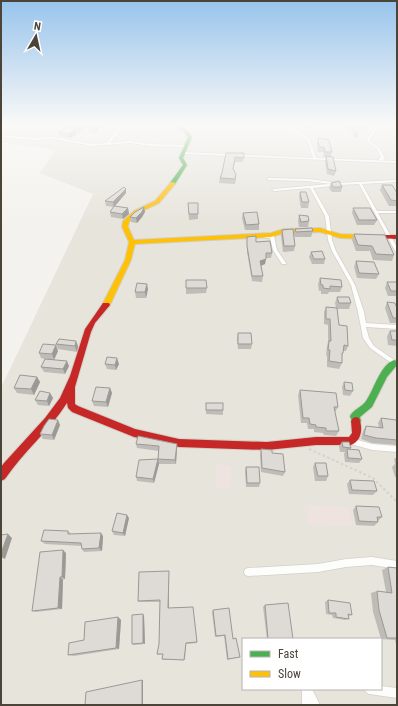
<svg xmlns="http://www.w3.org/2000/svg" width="398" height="706" font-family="'Roboto Condensed',sans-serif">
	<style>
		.residential { fill: #e7e4dc; fill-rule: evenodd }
		.medical { fill: #eee3df }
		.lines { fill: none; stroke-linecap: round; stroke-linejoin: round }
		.street-casing { stroke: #d2d0cb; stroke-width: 1.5 }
		.fast-casing { stroke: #d3cfc5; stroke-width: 2 }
		.slow-casing { stroke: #d3cfc5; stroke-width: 2 }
		.jam-casing { stroke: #d3cfc5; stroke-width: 2 }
		.path { stroke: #d3d2cc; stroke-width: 2; stroke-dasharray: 2.5 2.5; stroke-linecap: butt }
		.street { fill: #fdfdfc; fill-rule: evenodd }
		.fast { fill: #4caf50; fill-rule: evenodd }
		.slow { fill: #ffc107; fill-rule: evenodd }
		.jam { fill: #c62828; fill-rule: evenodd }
		.wall { fill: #bfbcb8 }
		.shaded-wall { fill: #9b9996 }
		.building { fill: #dedbd6; stroke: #9b9996 }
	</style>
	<rect width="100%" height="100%" fill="#f4f2ee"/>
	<path class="residential" d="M 1,124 L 397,124 L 397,705 L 1,705 L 1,388 L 93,194 L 40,173 L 56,150 L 1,142 ZM 243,639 L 381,639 L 381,689 L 243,689 Z"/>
	<g class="medical">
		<path d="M 216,464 L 231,466 L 230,487 L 216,488 Z"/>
		<path d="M 307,505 L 348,507 L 352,526 L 309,524 Z"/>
	</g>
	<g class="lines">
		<g class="street-casing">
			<g id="street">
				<path d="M 122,124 L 125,124 L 110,143 L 130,141 L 150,144 L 186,145 L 188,146 L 186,147 L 150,146 L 130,143 L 92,146 L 54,139 L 35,140 L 1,137 L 1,135 L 35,138 L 54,137 L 92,144 L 106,143 Z"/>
				<path d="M 289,124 L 292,124 L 294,128 L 310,140 L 316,158 L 397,161 L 397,163 L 183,154 L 181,153 L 183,152 L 313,158 L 308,141 L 292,130 Z"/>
				<path d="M 378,124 L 381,124 L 369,140 L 380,149 L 385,159 L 383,160 L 379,160 L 379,158 L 381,158 L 378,150 L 366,140 Z"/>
				<path d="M 268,178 L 308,179 L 339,183 L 397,180 L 397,182 L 362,184 L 377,211 L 397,211 L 397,213 L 378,213 L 397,247 L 397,252 L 395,251 L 359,184 L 339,185 L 308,181 L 269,180 L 268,180 Z"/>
				<path d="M 330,184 L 332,185 L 331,186 L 313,188 L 329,216 L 332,240 L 336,251 L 355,285 L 364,312 L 366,323 L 397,325 L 397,329 L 366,327 L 369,338 L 374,346 L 397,362 L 397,367 L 370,348 L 363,338 L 358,312 L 351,285 L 332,251 L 328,240 L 325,216 L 310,188 L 274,191 L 272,190 L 274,189 Z"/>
				<path d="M 272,235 L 274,236 L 277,250 L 286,263 L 286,264 L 282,264 L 273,250 L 270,238 L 266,238 L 264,237 Z"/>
				<path d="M 351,438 L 372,444 L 397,446 L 397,452 L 372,450 L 351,444 L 349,443 L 348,441 L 349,439 Z"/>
				<path d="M 372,557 L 397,561 L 397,569 L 372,565 L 346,567 L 318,572 L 248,576 L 245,575 L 244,572 L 245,569 L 248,568 L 318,564 L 346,559 Z"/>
				<path d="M 381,686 L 397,688 L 397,698 L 369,694 L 366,692 L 364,689 L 381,689 Z"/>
				<path d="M 302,689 L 312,689 L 320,705 L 302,705 Z"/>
			</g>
		</g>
		<g class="fast-casing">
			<g id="fast">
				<path d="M 173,124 C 182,124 187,130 192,137 L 183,158 L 187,165 L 175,184 L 173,185 L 170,183 L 183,165 L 179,158 L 188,137 L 184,132 Z"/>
				<path d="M 394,360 L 397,361 L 397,365 L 387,377 L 372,407 L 360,417 L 361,421 L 359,424 L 356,425 L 353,424 L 350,416 C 354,409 362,407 366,401 C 374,390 380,365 394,360 Z"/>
			</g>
		</g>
		<g class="slow-casing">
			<path id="slow" d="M 171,182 L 176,183 L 159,203 L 138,213 L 129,222 L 128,227 L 134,240 L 271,233 L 284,229 L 320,228 L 340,234 L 363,235 L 366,237 L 363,239 L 340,238 L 320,232 L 284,233 L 271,237 L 135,244 L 131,260 L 110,305 L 109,307 L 103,307 L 102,305 L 125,260 L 129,242 L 122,227 L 123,221 L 134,211 L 155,201 Z"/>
		</g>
		<g class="jam-casing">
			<g id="jam">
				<path d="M 377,235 L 397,235 L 397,239 L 375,238 L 374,237 Z"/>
				<path d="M 103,303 L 109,303 L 110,305 L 95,323 L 91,332 L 75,387 L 75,404 L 78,406 L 135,429 L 179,439 L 267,442 L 316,437 L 349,437 L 352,433 L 351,421 L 353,418 L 356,417 L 359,418 C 363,428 362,441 351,445 L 316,445 L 267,450 L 179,447 L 134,437 L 72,412 L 68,408 L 67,403 C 49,431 23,452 5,479 L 1,481 L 1,467 L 4,463 L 45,418 L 60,398 L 70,376 L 85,329 Z"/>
			</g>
		</g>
		<path class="path" d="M 309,449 L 373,478 L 397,502"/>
		<use href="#street" class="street"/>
		<use href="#fast" class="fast"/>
		<use href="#slow" class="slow"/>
		<use href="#jam" class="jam"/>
	</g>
	<g class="wall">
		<path d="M 79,124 L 112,124 L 100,126 L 96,133 L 90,133 L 89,128 L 90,125 L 78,133 Z"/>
		<path d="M 293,124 L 310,124 L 309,128 L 295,126 Z"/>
		<path d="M 347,124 L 364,124 L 365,125 L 363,130 L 358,130 L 358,132 L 357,137 L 355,138 Z"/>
		<path d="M 76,129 L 77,134 L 70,138 L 59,136 L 58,132 Z"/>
		<path d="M 318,138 L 332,152 L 331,157 L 336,171 L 334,176 L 327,174 L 325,161 L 326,157 L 324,157 L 323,152 L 318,152 L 317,143 Z"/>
		<path d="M 226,153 L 244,153 L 243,162 L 235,162 L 233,170 L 236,179 L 235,184 L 219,183 L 220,178 L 222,173 Z"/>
		<path d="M 331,183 L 342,187 L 341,192 L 332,192 L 329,188 Z"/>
		<path d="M 382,185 L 397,193 L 397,206 L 389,206 L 380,190 Z"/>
		<path d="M 126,189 L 126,193 L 115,206 L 128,208 L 129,214 L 123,219 L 111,217 L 110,212 L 114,207 L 106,206 L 105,201 Z"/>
		<path d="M 300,192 L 309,202 L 308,208 L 301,208 L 299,197 Z"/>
		<path d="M 188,203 L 198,203 L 198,219 L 189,220 Z"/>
		<path d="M 144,207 L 145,212 L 142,217 L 137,223 L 131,222 L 130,217 Z"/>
		<path d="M 353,208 L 377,220 L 374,225 L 357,225 L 352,213 Z"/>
		<path d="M 243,213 L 259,224 L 259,230 L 245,230 L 242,218 Z"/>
		<path d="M 299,215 L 309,221 L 308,227 L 299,227 L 298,221 Z"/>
		<path d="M 295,229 L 313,231 L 311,237 L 295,237 L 294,234 Z"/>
		<path d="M 282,230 L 295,246 L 294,251 L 283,252 L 281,236 Z"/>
		<path d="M 354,234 L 394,255 L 392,261 L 373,260 L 370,251 L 356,251 L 352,240 Z"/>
		<path d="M 247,237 L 256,242 L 272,253 L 271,258 L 266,258 L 265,264 L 261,266 L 263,276 L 262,282 L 252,281 L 247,252 Z"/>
		<path d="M 311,252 L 325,259 L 324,264 L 312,264 L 309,257 Z"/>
		<path d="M 356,261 L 379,274 L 376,279 L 357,278 L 354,267 Z"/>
		<path d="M 320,278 L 342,287 L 340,292 L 329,292 L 328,294 L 321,294 L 321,291 L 319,291 L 318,284 Z"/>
		<path d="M 186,280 L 207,288 L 206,293 L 186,294 Z"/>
		<path d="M 387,282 L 397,282 L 397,296 L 388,296 L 385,288 Z"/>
		<path d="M 148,289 L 146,298 L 136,298 L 135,292 Z"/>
		<path d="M 337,297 L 351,303 L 349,309 L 337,309 L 339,325 L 348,346 L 346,351 L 343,351 L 342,357 L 342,363 L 339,369 L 327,367 L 327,356 L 326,355 L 327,346 L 328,342 L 328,325 L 324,324 L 324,312 L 326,307 L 336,308 L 335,303 Z"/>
		<path d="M 387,302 L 397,308 L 397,321 L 396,323 L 390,323 L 385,308 Z"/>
		<path d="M 390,331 L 397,331 L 397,346 L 388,345 L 387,336 Z"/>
		<path d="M 238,333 L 252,344 L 251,349 L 238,349 L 237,338 Z"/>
		<path d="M 56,344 L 78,346 L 77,352 L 58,349 Z"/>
		<path d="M 58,351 L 54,360 L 69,366 L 65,374 L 44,372 L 41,367 L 45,359 L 41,358 L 39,353 Z"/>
		<path d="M 105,364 L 119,364 L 116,370 L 107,369 Z"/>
		<path d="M 37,377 L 40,382 L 34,395 L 17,393 L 14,388 Z"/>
		<path d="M 344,382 L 353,391 L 350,396 L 343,395 L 342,387 Z"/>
		<path d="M 110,388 L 112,393 L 108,407 L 94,406 L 92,401 Z"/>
		<path d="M 300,390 L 338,407 L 335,412 L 339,431 L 336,436 L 324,435 L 323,433 L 314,432 L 314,429 L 308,429 L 307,423 L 301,423 L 298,395 Z"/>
		<path d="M 50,393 L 53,398 L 49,406 L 38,405 L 35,400 Z"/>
		<path d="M 206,403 L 223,410 L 223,415 L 206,414 Z"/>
		<path d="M 381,418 L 397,422 L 397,445 L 372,443 L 361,439 L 363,431 L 366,426 L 379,428 L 378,423 Z"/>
		<path d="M 60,425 L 54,440 L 43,439 L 40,434 Z"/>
		<path d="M 342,442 L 351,448 L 349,450 L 362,459 L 359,463 L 345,462 L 344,454 L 345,452 L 340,452 L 339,446 Z"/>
		<path d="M 136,444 L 177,448 L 176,464 L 159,464 L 154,483 L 137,481 L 136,477 L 158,459 L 159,451 L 137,448 Z"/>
		<path d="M 261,449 L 272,453 L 285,472 L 283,476 L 261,472 L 260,454 Z"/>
		<path d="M 397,457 L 397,477 L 395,477 L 392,467 L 395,464 L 394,459 Z"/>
		<path d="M 315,463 L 328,476 L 326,481 L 315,481 L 313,467 Z"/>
		<path d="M 246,467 L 260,483 L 259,487 L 246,487 L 245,471 Z"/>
		<path d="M 350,480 L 377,491 L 373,495 L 349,494 L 347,484 Z"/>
		<path d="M 356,506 L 382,517 L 378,521 L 378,522 L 374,526 L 356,525 L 353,510 Z"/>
		<path d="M 129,518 L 125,536 L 114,535 L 112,531 Z"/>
		<path d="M 68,531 L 71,534 L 103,536 L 102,551 L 84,552 L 82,549 L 82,546 L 45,544 L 41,541 Z"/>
		<path d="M 66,553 L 65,579 L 63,580 L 62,609 L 36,612 L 32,611 Z"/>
		<path d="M 388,567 L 397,568 L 397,647 L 395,640 L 381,639 L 373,612 L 371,593 L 377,591 L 386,592 L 382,570 Z"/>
		<path d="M 169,571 L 169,608 L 193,607 L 197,643 L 186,644 L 185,660 L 163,660 L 162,659 L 163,654 L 158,655 L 157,654 L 159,644 L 160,602 L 139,602 L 138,601 Z"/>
		<path d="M 328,600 L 352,615 L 348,616 L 349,619 L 345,620 L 333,618 L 332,615 L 326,614 L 325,602 Z"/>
		<path d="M 265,605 L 293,639 L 267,639 L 263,607 Z"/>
		<path d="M 213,610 L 233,639 L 240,657 L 227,660 L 224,636 L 215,637 L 212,612 Z"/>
		<path d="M 144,616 L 145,644 L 134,645 L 132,644 Z"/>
		<path d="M 118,617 L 121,620 L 119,649 L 74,656 L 68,655 Z"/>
	</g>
	<g class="shaded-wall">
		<path d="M 84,124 L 92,124 L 78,133 L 77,129 Z"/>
		<path d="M 97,124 L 112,124 L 100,126 L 96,133 L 95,128 Z"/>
		<path d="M 76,129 L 77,134 L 70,138 L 69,134 Z"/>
		<path d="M 358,132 L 357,137 L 355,138 L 356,133 Z"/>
		<path d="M 126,189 L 126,193 L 114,207 L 113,202 Z"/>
		<path d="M 144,207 L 145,212 L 142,217 L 137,223 L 136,218 Z"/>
		<path d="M 128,208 L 129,214 L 123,219 L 122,214 Z"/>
		<path d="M 266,259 L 265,264 L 260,266 L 260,261 Z"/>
		<path d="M 147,284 L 148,289 L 146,298 L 145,292 Z"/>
		<path d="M 76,341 L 78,346 L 77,352 L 75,346 Z"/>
		<path d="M 56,345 L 58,351 L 54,360 L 52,354 Z"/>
		<path d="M 117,358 L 119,364 L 116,370 L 115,365 Z"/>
		<path d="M 67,361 L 69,366 L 65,374 L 63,369 Z"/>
		<path d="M 37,377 L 40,382 L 34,395 L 31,389 Z"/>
		<path d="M 110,388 L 112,393 L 108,407 L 106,402 Z"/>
		<path d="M 50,393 L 53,398 L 49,406 L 47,401 Z"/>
		<path d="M 58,420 L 60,425 L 54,440 L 52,435 Z"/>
		<path d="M 177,444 L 177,448 L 176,464 L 175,460 Z"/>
		<path d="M 158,459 L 159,464 L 154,483 L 153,479 Z"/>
		<path d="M 127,515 L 129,518 L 125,536 L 123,533 Z"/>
		<path d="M 101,533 L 103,536 L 102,551 L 99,548 Z"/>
		<path d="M 8,534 L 12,538 L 5,559 L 1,557 L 1,553 Z"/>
		<path d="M 63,550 L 66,553 L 65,579 L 62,577 Z"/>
		<path d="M 169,571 L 169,610 L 168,608 Z"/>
		<path d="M 60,577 L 63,580 L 62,609 L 58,608 Z"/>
		<path d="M 143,614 L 144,616 L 145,644 L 143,643 Z"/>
		<path d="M 118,617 L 121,620 L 119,649 L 116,648 Z"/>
		<rect x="142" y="680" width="1" height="25"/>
	</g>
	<g class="building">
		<path d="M 79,124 L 84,124 L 77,129 Z"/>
		<path d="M 91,124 L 97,124 L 95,128 L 89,128 Z"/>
		<path d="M 351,124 L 364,124 L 365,125 L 356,125 L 358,132 L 356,133 Z"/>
		<path d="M 66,127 L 76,129 L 69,134 L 58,132 Z"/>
		<path d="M 318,138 L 329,140 L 332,152 L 325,152 L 324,147 L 319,147 Z"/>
		<path d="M 226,153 L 244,153 L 244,158 L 235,157 L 233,169 L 236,174 L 235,179 L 220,178 L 222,173 Z"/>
		<path d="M 326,156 L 333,157 L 336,171 L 328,169 Z"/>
		<path d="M 339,181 L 342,187 L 333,187 L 331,183 Z"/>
		<path d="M 382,185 L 392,185 L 397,193 L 397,201 L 391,200 Z"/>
		<path d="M 124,187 L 126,189 L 113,202 L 105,201 Z"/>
		<path d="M 300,192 L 306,192 L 309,202 L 302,202 Z"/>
		<path d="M 188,203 L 198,203 L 198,214 L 189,214 Z"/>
		<path d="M 114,206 L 128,208 L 122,214 L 110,212 Z"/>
		<path d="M 144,207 L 142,212 L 136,218 L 130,217 L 135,212 Z"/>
		<path d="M 353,208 L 370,208 L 377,220 L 359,220 Z"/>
		<path d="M 257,212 L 259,224 L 246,225 L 243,213 Z"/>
		<path d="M 299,215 L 308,216 L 309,221 L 301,222 Z"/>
		<path d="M 312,228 L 313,231 L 296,232 L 295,229 Z"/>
		<path d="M 293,229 L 295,246 L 284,246 L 282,230 Z"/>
		<path d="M 354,234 L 385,235 L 394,255 L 376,254 L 372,246 L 358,245 Z"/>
		<path d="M 256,236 L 256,242 L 270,241 L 272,253 L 266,253 L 266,259 L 260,261 L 263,276 L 252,276 L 247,246 L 247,237 Z"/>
		<path d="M 322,251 L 325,259 L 314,259 L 311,252 Z"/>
		<path d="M 356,261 L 374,262 L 379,274 L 359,273 Z"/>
		<path d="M 320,278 L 341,280 L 342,287 L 330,286 L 330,289 L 323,288 L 323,285 L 321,285 Z"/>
		<path d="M 186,280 L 206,280 L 207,288 L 186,288 Z"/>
		<path d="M 387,282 L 397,282 L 397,291 L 391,291 Z"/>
		<path d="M 137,283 L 147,284 L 145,292 L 135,292 Z"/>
		<path d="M 337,297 L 349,297 L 351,303 L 339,303 Z"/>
		<path d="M 387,302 L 395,303 L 397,308 L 397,318 L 393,318 Z"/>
		<path d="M 326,307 L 337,308 L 339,325 L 347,326 L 348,346 L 344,345 L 343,353 L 342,353 L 342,363 L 329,361 L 330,350 L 328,350 L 329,341 L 331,341 L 330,319 L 326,319 Z"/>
		<path d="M 390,331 L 397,331 L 397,340 L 392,340 Z"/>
		<path d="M 238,333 L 251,333 L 252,344 L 238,344 Z"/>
		<path d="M 59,339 L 76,341 L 75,346 L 56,344 Z"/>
		<path d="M 43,344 L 56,345 L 52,354 L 39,353 Z"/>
		<path d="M 107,357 L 117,358 L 115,365 L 105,364 Z"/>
		<path d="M 45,359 L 67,361 L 63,369 L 41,367 Z"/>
		<path d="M 20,375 L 37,377 L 31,389 L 14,388 Z"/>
		<path d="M 344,382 L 352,383 L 353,391 L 345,390 Z"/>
		<path d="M 96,387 L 110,388 L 106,402 L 92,401 Z"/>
		<path d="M 300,390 L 336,393 L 338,407 L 334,407 L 339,431 L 326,431 L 326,428 L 316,427 L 316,425 L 310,424 L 309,418 L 303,418 Z"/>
		<path d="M 40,391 L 50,393 L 47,401 L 35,400 Z"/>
		<rect x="206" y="403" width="17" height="7"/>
		<path d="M 381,418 L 396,420 L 397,422 L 397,440 L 376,438 L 364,435 L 366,426 L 383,428 Z"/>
		<path d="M 49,419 L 58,420 L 52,435 L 40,434 L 44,426 Z"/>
		<path d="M 138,436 L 177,444 L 175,460 L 158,459 L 159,446 L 136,444 Z"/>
		<path d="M 342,442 L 349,442 L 351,448 L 343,447 Z"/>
		<path d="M 261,449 L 272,450 L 272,453 L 283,454 L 285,472 L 262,468 Z"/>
		<path d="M 347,449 L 359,450 L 362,459 L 348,458 Z"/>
		<path d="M 158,459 L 153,479 L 136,477 L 139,460 Z"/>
		<path d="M 315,463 L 326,463 L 328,476 L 318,476 Z"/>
		<path d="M 246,467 L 259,467 L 260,483 L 247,483 Z"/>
		<path d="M 350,480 L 374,481 L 377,491 L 352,490 Z"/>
		<path d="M 356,506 L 379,507 L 382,517 L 377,517 L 378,522 L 359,521 Z"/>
		<path d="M 117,513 L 127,515 L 123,533 L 112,531 Z"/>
		<path d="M 44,530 L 68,531 L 68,534 L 101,533 L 99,548 L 82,549 L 81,543 L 41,541 Z"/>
		<path d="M 8,534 L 1,553 L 1,535 Z"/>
		<path d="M 63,550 L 62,577 L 60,577 L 58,608 L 32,611 L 40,552 Z"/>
		<path d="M 388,567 L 397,568 L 397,638 L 387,638 L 379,610 L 377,591 L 392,593 Z"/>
		<path d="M 169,571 L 168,608 L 193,607 L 197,642 L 186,643 L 184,660 L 162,659 L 163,654 L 157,654 L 159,644 L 160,600 L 138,601 L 139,572 Z"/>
		<path d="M 328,600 L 350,603 L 352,615 L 348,614 L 349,619 L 336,617 L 336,613 L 329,613 Z"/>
		<path d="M 288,603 L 293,639 L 268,639 L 265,605 Z"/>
		<path d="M 229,608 L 233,639 L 236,638 L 240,657 L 228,659 L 225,635 L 216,636 L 213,610 Z"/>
		<path d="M 143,614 L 143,643 L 132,644 L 132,615 Z"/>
		<path d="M 118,617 L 116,648 L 68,655 L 69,643 L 84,640 L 85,622 Z"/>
		<path d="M 142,680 L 142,705 L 85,705 L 86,692 Z"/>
	</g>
	<linearGradient id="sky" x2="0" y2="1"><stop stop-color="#98c4ec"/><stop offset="0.56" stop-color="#faf9f7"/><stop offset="1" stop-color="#faf9f7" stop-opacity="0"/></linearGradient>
	<rect width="398" height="223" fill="url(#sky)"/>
	<rect width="398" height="706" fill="none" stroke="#4b4439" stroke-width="4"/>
	<rect x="242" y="638" width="140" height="52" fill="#ffffff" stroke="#b7b4b0"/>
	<rect x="250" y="651" width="20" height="6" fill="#4caf50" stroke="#b7b4b0"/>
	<text x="278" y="658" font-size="12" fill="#4b4439">Fast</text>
	<rect x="250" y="671" width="20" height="6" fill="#ffc107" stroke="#b7b4b0"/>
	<text x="278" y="678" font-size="12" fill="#4b4439">Slow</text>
	<g transform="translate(36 36) rotate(9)" stroke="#ffffff" stroke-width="3" paint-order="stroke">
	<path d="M0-3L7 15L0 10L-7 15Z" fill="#4b4439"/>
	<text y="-6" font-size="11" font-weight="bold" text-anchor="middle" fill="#4b4439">N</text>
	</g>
</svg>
